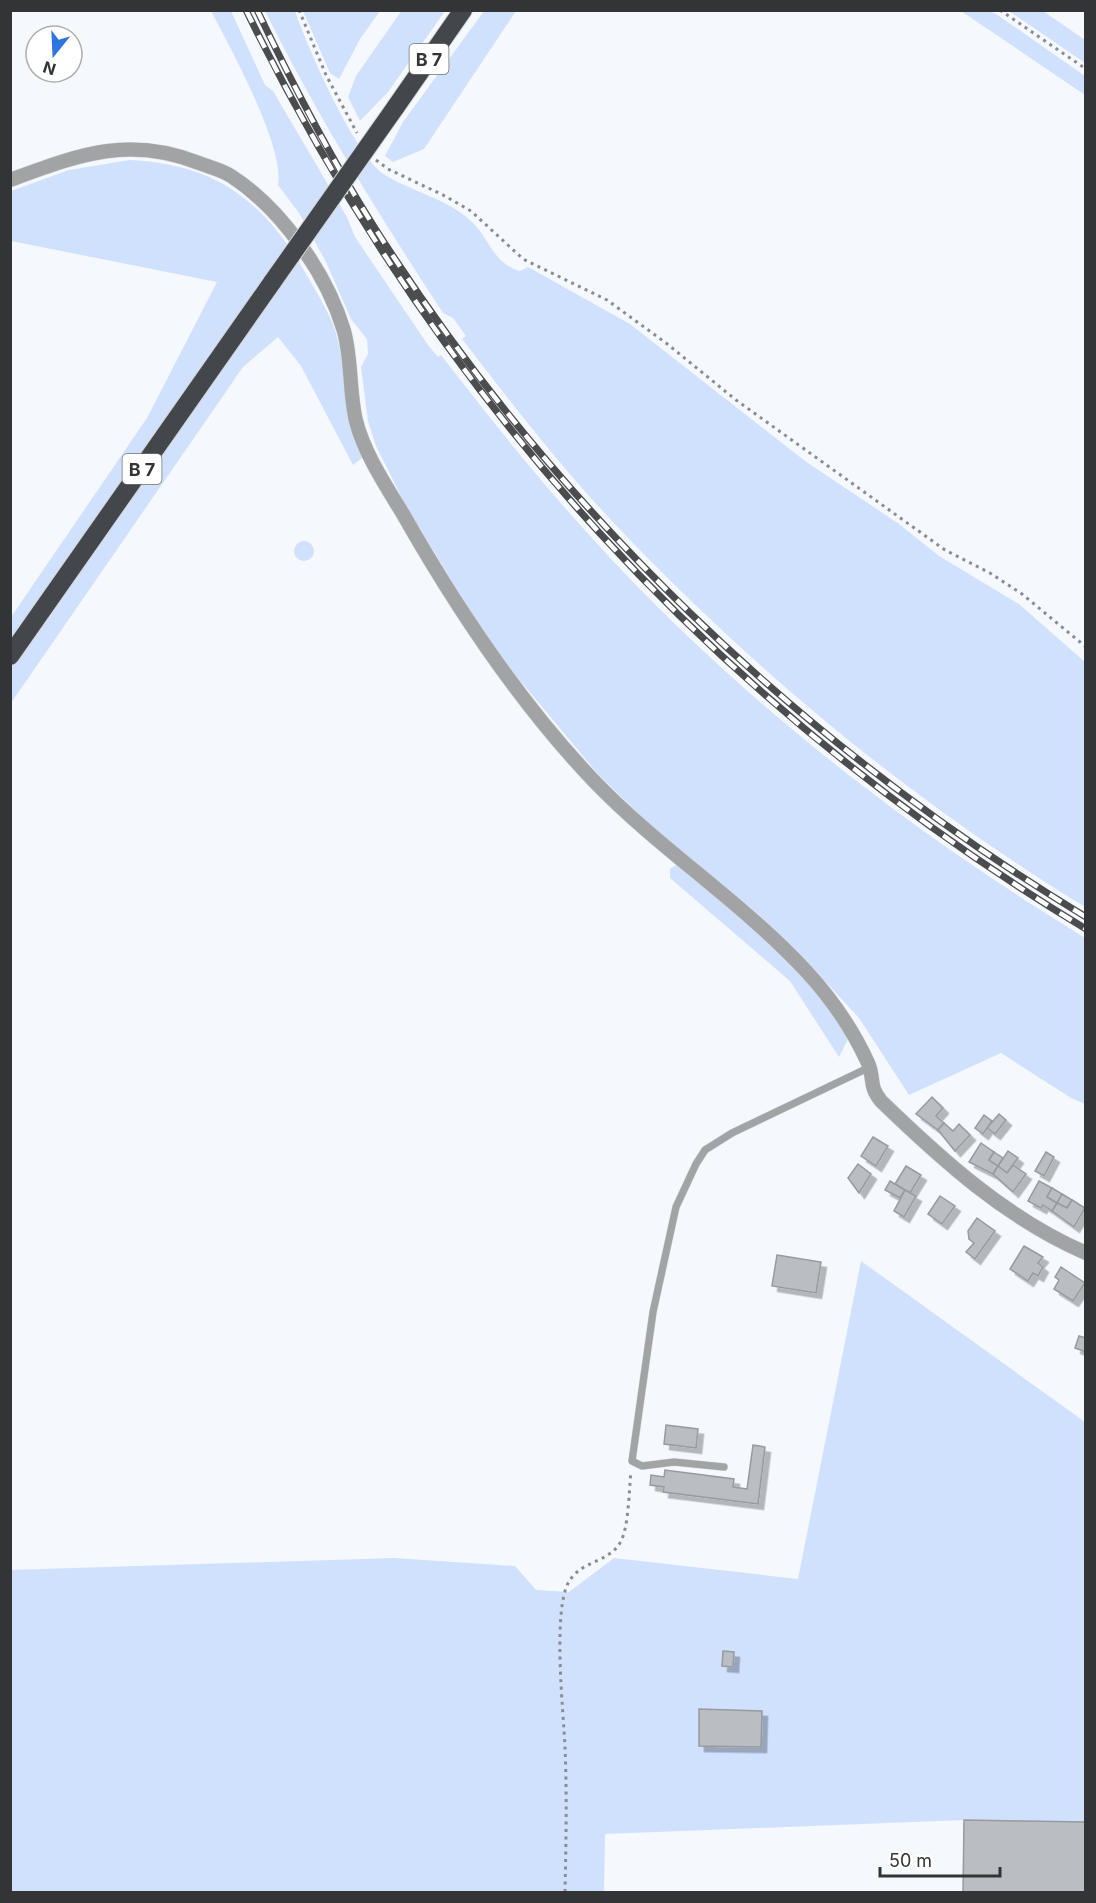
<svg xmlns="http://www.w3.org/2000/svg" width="1096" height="1903" font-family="Inter,sans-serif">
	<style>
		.green { fill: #d0e1fd; fill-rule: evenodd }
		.building { fill: #babdc2; stroke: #979a9e; stroke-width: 1.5; filter: url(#shadow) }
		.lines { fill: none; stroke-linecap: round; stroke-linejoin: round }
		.lane-casing { stroke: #d2d5d9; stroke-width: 8 }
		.street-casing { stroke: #d2d5d9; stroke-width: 15 }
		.highway-casing { stroke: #d2d5d9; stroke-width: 20 }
		.path { stroke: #8a8c90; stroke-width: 3; stroke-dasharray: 3 4.5; stroke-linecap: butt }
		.lane { stroke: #a2a3a5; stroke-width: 7 }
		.street { stroke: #a2a3a5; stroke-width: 14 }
		.highway { stroke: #43464a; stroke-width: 18 }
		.rail-casing { stroke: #4b4c4e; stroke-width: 7 }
		.rail { stroke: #fff; stroke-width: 4.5; stroke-dasharray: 14; stroke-linecap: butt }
		.highway-bridge-casing { stroke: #d2d5d9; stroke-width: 20; stroke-linecap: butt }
		.highway-bridge { stroke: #43464a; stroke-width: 18 }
		.labels { text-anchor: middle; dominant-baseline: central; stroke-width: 4.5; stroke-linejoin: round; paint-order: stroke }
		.shield { fill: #fff; stroke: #707172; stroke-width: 1.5 }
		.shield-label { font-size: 18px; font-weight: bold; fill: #333436 }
	</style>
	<defs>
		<filter id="shadow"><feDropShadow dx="5.5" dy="5.5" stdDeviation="0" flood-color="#0004"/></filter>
	</defs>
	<rect width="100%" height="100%" fill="#f5f8fd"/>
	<g class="green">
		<path d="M 402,10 L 445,11 L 388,92 L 360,121 L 348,97 L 356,76 Z"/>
		<path d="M 211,11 L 231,11 L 265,85 L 273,91 L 347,217 L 355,237 L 428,345 L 438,357 L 441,355 C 489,417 538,479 591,537 C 734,695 904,827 1085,938 L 1085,1104 L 1071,1098 L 1001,1053 L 909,1095 L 859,1018 L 811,966 L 758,914 L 664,838 L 598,774 L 508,666 L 472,614 L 405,504 L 376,446 L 368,421 L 361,367 L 368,354 L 367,339 L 351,319 L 326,262 L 299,213 L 278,185 C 285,147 230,47 211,11 Z"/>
		<path d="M 265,11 L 295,11 C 307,46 355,157 385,175 C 413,192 445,198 470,220 C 490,238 492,263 520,271 L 528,267 L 630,324 L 805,461 L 899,524 L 939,556 L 1019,604 L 1085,662 L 1085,907 C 910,800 753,670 612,521 C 558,464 510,401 462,339 L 466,336 L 453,318 L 443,313 C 379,215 317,116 265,11 Z"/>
		<path d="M 303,11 L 380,11 L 360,39 L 339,79 L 330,73 Z"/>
		<path d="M 484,11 L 516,11 L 424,149 L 393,162 L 385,156 L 403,122 Z"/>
		<path d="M 961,11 L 990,11 L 999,16 L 1085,76 L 1085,95 Z"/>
		<path d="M 1009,11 L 1043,11 L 1085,40 L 1085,63 Z"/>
		<path d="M 129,160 C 219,164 266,203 309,279 C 319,297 332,317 337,337 C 347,377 348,419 362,458 L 353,465 L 301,366 L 278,337 L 243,367 L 11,703 L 11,617 L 147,418 L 217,282 L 11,241 L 11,191 L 69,170 Z"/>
		<circle cx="304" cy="551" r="10"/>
		<path d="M 676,865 L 753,928 L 803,975 L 850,1035 L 839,1057 L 790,981 L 670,878 L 670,869 Z"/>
		<path d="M 861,1261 L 1085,1422 L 1085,1822 L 964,1820 L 605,1834 L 604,1892 L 11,1892 L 10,1570 L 394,1558 L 515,1566 L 536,1590 L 569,1592 L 614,1558 L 798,1579 ZM 699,1709 L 761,1711 L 761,1747 L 699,1746 Z"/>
	</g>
	<g class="building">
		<path d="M 932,1097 L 943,1108 L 936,1116 L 944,1123 L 938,1130 L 916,1114 Z"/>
		<path d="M 999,1114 L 1006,1120 L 995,1134 L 987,1128 Z"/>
		<path d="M 984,1115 L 992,1121 L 983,1134 L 975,1128 Z"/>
		<path d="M 944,1123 L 953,1131 L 959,1124 L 970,1135 L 955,1151 L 938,1130 Z"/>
		<path d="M 873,1137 L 888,1146 L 876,1166 L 861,1156 Z"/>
		<path d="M 981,1143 L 994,1152 L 989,1160 L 998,1166 L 993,1174 L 969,1162 Z"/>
		<path d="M 1008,1151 L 1018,1158 L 1007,1173 L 998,1166 Z"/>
		<path d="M 994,1152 L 1003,1158 L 998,1166 L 989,1160 Z"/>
		<path d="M 1046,1152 L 1054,1157 L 1044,1176 L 1035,1171 Z"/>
		<path d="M 858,1164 L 871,1174 L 859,1193 L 848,1178 Z"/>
		<path d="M 1013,1165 L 1026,1174 L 1013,1192 L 993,1174 L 998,1166 L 1007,1173 Z"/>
		<path d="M 906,1166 L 921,1175 L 910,1193 L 895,1184 Z"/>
		<path d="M 890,1181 L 905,1190 L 900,1198 L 885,1190 Z"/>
		<path d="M 1039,1181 L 1052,1188 L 1047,1197 L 1057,1203 L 1052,1211 L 1043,1205 L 1041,1208 L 1028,1201 Z"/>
		<path d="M 1052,1188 L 1062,1194 L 1057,1203 L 1047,1197 Z"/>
		<path d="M 905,1190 L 916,1196 L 904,1217 L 894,1211 Z"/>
		<path d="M 1062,1194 L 1072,1200 L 1067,1208 L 1057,1203 Z"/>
		<path d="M 940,1196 L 955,1206 L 942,1224 L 928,1214 Z"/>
		<path d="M 1072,1200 L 1085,1208 L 1074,1227 L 1052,1211 L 1057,1203 L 1067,1208 Z"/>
		<path d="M 977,1218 L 995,1231 L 975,1259 L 966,1252 L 974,1243 L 969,1239 L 968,1231 Z"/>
		<path d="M 1024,1246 L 1043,1257 L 1038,1263 L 1043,1267 L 1038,1276 L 1033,1273 L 1028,1281 L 1010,1269 Z"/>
		<path d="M 777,1255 L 821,1262 L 816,1293 L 772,1286 Z"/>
		<path d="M 1061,1267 L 1085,1283 L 1073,1301 L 1054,1289 L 1059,1280 L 1055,1277 Z"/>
		<path d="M 1079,1336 L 1086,1338 L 1086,1352 L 1075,1348 Z"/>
		<path d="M 666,1425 L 698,1429 L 696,1448 L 664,1444 Z"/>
		<path d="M 753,1445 L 765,1447 L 758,1504 L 663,1492 L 664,1487 L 650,1485 L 651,1475 L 664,1477 L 665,1470 L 734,1479 L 733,1487 L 747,1489 Z"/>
		<path d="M 723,1651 L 734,1652 L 733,1667 L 722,1666 Z"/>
		<path d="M 699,1709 L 762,1711 L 761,1747 L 699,1746 Z"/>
		<path d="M 964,1820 L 1086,1822 L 1086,1892 L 963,1892 Z"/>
	</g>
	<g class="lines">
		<g class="lane-casing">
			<path id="lane" d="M 724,1467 L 674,1462 L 642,1466 L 632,1461 L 653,1312 L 676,1207 L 696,1164 L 705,1150 L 732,1133 L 870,1067"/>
		</g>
		<g class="street-casing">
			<path id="street" d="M 10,180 C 78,155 128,135 199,163 C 209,167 222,170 231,176 C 282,209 327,274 344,331 C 352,360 349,392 356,421 C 364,453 386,486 403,514 C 457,609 518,701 593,780 C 659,849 741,901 806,971 C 830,997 853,1030 868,1063 C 875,1079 868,1085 881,1101 C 942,1160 1007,1219 1086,1253"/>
		</g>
		<g class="highway-casing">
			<g id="highway">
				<path d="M 395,108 L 463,10"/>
				<path d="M 10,656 L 273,281"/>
			</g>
		</g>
		<g class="path">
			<path d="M 299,10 L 326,75 L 357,133"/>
			<path d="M 1000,10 L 1086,69"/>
			<path d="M 376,160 L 388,169 L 443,195 L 471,211 L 523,259 L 607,300 L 666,343 L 736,400 L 945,550 L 990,573 L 1022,594 L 1086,647"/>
			<path d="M 565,1892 C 566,1844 567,1796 565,1747 C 563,1708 554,1623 566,1588 C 576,1560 608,1564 620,1543 C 629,1528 629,1489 631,1471"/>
		</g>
		<use href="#lane" class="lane"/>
		<use href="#street" class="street"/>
		<use href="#highway" class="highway"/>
		<g class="rail-casing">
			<g id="rail">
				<path d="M 246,10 C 437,400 714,704 1086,929"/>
				<path d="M 257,10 C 292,83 330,157 373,225 C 552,508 800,744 1086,917"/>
			</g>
		</g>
		<use href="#rail" class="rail"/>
		<g class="highway-bridge-casing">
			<path id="highway-bridge" d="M 273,281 L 395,108"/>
		</g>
		<use href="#highway-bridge" class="highway-bridge"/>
	</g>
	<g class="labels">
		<g class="shield">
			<rect x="409.5" y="44" width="39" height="30" rx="4.5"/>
			<rect x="122.5" y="454" width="39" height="30" rx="4.5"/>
		</g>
		<g class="shield-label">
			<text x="429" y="59">B 7</text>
			<text x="142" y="469">B 7</text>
		</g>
	</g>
	<rect width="1096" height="1903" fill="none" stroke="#333436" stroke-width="24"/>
	<g transform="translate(54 54) rotate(198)"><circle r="28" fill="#ffffff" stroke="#adaeaf" stroke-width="1.5"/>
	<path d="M0-4.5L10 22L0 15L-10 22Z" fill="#3074e1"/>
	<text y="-9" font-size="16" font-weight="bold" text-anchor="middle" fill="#333436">N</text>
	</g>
	<path d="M880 1867v9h120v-9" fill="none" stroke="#333436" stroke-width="3"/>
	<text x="889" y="1867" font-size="18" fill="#333436" stroke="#ffffff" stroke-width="4.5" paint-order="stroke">50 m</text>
</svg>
